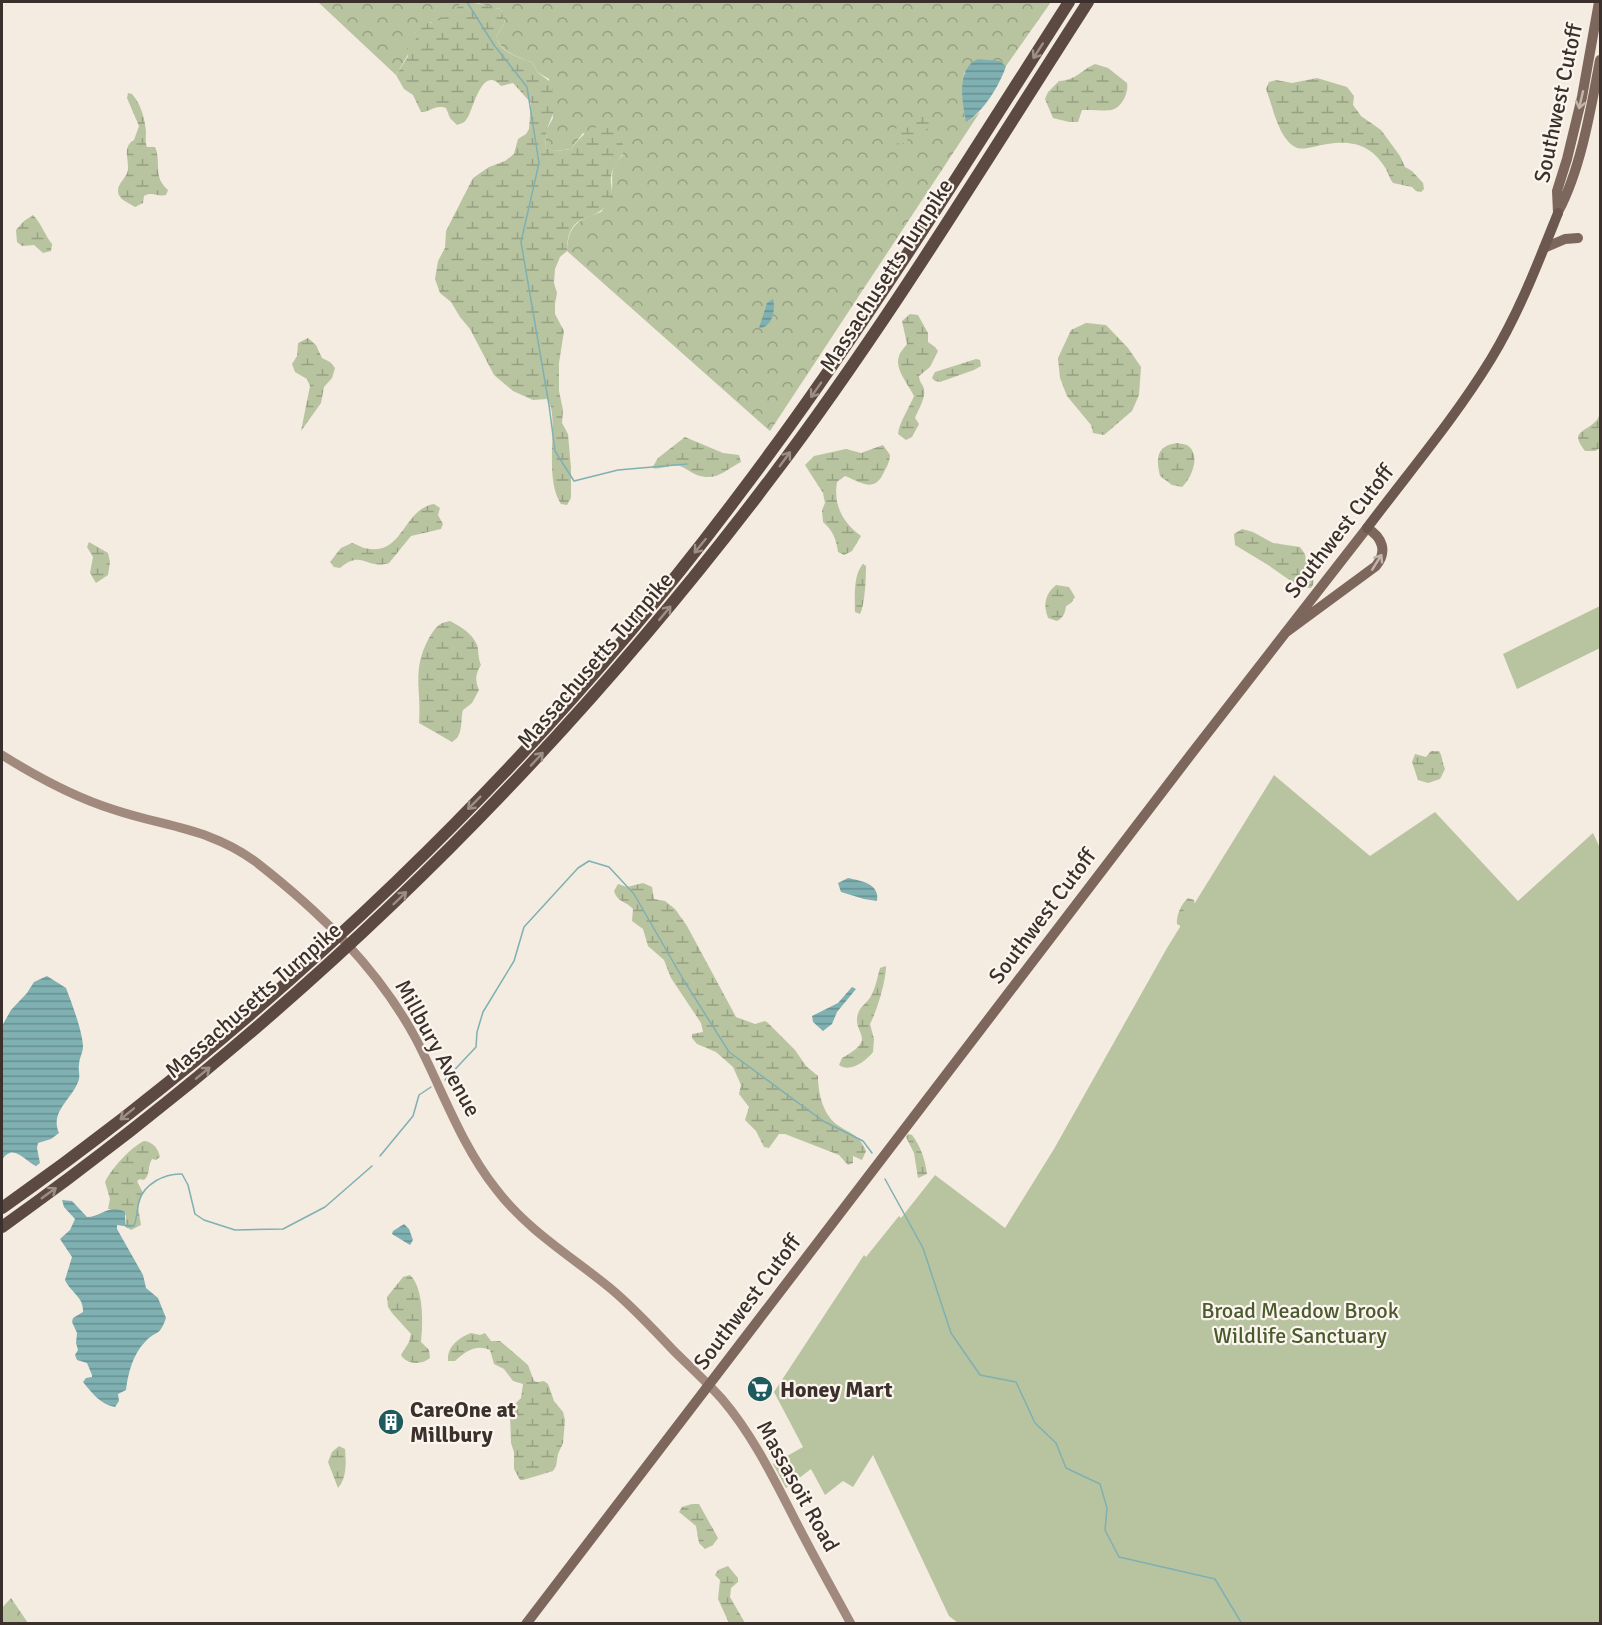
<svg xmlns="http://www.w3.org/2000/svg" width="1602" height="1625" font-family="Signika,sans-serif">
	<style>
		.forest { fill: url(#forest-crowns) }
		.wetland { fill: url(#wetland-marsh) }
		.park { fill: #b8c4a0 }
		.water { fill: url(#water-rules) }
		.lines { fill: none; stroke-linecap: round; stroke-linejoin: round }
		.stream { stroke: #7fb0b2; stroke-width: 1.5 }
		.secondary { stroke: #a18a7d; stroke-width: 9 }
		.primary { stroke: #7d675c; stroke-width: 10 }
		.trunk { stroke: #6c584f; stroke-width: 10 }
		.motorway { stroke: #5c4a42; stroke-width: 12 }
		.oneway { stroke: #9c8e87 }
		.oneway2 { stroke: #c2b5ac }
		.labels { text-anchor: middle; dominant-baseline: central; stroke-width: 4.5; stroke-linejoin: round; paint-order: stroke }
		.street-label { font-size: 22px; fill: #3b302b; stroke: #fbf5ee }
		.park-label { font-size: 22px; fill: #4a5a2e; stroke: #fbf5ee }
		.poi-label { font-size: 22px; font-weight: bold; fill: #3b302b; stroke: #fbf5ee; text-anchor: start }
	</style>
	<defs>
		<pattern id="forest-crowns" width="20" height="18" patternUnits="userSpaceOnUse" patternTransform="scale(1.5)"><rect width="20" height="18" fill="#b8c4a0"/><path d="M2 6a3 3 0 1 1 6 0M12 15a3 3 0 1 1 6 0" fill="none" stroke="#97a083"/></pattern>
		<pattern id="wetland-marsh" width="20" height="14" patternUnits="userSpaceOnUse" patternTransform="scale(1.5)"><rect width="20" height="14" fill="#b8c4a0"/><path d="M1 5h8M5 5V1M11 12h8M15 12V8" fill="none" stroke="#97a083"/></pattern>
		<pattern id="water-rules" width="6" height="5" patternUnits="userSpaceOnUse" patternTransform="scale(1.5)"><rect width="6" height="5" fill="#7fb0b2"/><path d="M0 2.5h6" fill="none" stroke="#699091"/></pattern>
	</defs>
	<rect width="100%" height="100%" fill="#f4ebe1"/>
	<g class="forest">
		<path d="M 318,2 L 462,2 L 452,14 L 439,22 L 431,22 L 414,31 L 417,39 L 396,75 Z"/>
		<path d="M 476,2 L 1051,2 L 1006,66 L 1000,61 L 964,73 L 963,103 L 968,121 L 980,112 L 770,431 L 567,251 C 568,225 578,220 601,212 C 605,206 611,197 612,190 C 613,173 609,169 623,155 L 583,133 L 571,149 L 555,151 L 545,148 L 547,129 L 553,118 L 549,79 L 537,72 L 533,63 C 518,57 502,53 496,37 L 505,22 L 501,9 L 488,7 Z"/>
		<path d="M 11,1598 L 28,1623 L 2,1623 L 2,1608 Z"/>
	</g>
	<g class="wetland">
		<path d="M 462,2 C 476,1 487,7 501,9 L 505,22 L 496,37 C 501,53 518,57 533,63 L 537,72 L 552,83 L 554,111 L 547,129 L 545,148 L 556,151 L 571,149 C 582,135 597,117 615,133 C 618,136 624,144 624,149 C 625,155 612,164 611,177 C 610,185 614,192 610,199 C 596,227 568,207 567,251 L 560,257 L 555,269 L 554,283 L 557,293 L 555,304 L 555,314 L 564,331 L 559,363 L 559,391 L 563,410 L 562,423 L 568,434 L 571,468 L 571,498 L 567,505 L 561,504 C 542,475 561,416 547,399 L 533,400 L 513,391 L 494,375 L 470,329 L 460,317 L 451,302 L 440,293 L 435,279 L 438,261 L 445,248 L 446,231 L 473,178 L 489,167 L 505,161 L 514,154 L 518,139 L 526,134 L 529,129 L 531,103 L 513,83 L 501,86 C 481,63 473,113 466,120 C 463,124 461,123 457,125 L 450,118 L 446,108 C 435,104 431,112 421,112 L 413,95 L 404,89 L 396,75 L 408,56 L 408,46 L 416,39 L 414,31 L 416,26 C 440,20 445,22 462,2 Z"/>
		<path d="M 1095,64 L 1108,68 L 1127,83 C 1129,92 1122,108 1111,110 C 1105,111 1090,110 1082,110 L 1078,122 L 1069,122 L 1053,118 L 1045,99 L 1048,92 L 1059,81 C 1077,80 1081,70 1095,64 Z"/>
		<path d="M 1317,78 L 1347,87 L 1354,96 L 1353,105 L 1361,116 L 1381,130 L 1400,156 L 1405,167 L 1412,171 L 1423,183 L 1424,189 L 1421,192 L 1416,191 L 1412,187 L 1393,183 C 1389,178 1388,171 1384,166 C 1367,139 1341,140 1313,147 C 1308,148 1300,150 1295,147 C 1278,137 1273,107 1266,89 L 1269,82 L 1276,80 L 1292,83 Z"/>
		<path d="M 128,93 L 132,94 C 141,104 145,119 146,132 C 146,138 145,141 147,147 L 155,147 C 162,163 152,176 168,190 L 166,195 C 157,197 152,191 144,196 L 143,203 L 135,207 C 129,203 119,200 118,192 C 117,183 127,178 128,170 C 129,158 122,147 134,140 L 139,126 L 127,98 Z"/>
		<path d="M 924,115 L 932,122 L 929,128 L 916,132 L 899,147 L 894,139 L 897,126 L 911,117 Z"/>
		<path d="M 33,215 C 42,224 44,234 52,244 L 51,251 L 43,253 L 34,245 L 22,246 L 17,242 L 16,230 L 24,221 Z"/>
		<path d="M 910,314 L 918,315 L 928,333 L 928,342 L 935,347 L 938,351 L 930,367 L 919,376 C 919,382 923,384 924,389 C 926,398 918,410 915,418 L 919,424 L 912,437 L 906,440 L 898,434 C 899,423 909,408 914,396 C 909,385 894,369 899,356 C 900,352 905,347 907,344 L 902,321 Z"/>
		<path d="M 1086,323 L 1106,325 L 1128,348 L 1141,367 L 1139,395 L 1132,411 L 1104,435 L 1093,433 L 1091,425 L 1067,396 L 1060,378 L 1058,358 L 1071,330 Z"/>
		<path d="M 308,338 L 316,345 L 322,358 L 330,362 L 335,368 L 332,378 L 324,387 L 321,403 L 301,431 L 310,386 L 307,379 L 295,372 L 292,364 L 297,356 L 298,343 Z"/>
		<path d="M 976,359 L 980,360 L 981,366 L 974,370 L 940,382 L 935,381 L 932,378 L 935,372 Z"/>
		<path d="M 1600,412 L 1600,448 L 1595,451 L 1585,451 C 1569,430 1585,433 1596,421 C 1598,419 1599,415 1600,412 Z"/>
		<path d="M 685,437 L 723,453 L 739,455 L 741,462 C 725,470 716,482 697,475 C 691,473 686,468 680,466 C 670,464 661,470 652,468 L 658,458 Z"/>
		<path d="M 1177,443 C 1178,443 1187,445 1187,445 C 1202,455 1191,479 1182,487 L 1172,485 L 1160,476 C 1156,458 1156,446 1177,443 Z"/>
		<path d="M 883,445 L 890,455 C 890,462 886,468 883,474 C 874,493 860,482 845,476 L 837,482 C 833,505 843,523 861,536 L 852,551 L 844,555 L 838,552 C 836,538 833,531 823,522 L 822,510 L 825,503 L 823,493 L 805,465 L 814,456 L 846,449 L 861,453 Z"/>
		<path d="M 434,504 L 440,508 L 438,515 L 443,524 L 441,529 L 411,536 L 389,563 C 365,570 363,549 340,568 L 334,567 L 330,562 L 341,548 L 352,543 C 358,545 364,549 370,549 C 403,553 405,508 434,504 Z"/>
		<path d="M 1242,529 L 1253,532 L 1273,543 L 1300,547 L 1305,554 L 1306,562 L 1311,565 L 1315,564 L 1313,585 L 1311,588 L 1301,588 L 1268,565 L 1235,545 L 1234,534 Z"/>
		<path d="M 89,542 L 108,553 L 110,562 L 108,575 L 96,583 L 90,573 L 93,557 L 87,547 Z"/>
		<path d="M 863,564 L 866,566 C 866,577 865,605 860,614 L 855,612 C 855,597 853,575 863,564 Z"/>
		<path d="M 1056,585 L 1069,587 L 1075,597 L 1071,603 L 1066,606 C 1065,613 1064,617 1057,621 L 1048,618 C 1043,604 1045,594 1056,585 Z"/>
		<path d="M 450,621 C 461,627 472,633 477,645 C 479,651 478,659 481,665 C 475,675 475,680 479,690 L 472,703 L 463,710 C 460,721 464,735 452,742 L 419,723 C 422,690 411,671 429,638 C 435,628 438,623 450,621 Z"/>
		<path d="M 1431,751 L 1439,751 C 1443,757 1442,763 1445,769 L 1440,779 L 1428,783 L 1418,780 L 1412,762 L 1415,754 L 1426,757 Z"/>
		<path d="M 643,883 L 652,887 L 654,899 L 665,901 L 675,909 L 687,926 L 736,1017 L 755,1024 L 765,1021 L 768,1023 L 795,1050 L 806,1066 L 818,1076 C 818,1093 823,1116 839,1126 C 852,1135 859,1134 866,1151 L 862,1160 L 853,1156 L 853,1163 L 848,1165 L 839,1155 L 785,1134 L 779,1134 L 769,1148 L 764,1147 L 756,1131 L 745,1120 L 749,1107 L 739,1094 L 741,1085 L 733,1067 L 716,1052 L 697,1044 L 692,1038 L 692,1034 L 703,1032 L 701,1023 L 671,978 L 664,960 L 648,946 L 643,929 L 632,921 L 633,909 C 626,901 617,902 614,891 L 618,884 L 627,887 Z"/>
		<path d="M 1188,898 L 1194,900 L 1195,905 L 1182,927 L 1177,924 C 1176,916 1181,904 1188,898 Z"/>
		<path d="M 886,966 C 886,981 877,1011 870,1024 L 874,1039 L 873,1052 C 866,1061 850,1073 839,1065 L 842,1058 C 881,1037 849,1034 859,1011 C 862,1005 868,1002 871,996 C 876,987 877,978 880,968 Z"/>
		<path d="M 908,1134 L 912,1135 C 921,1147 925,1159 927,1174 L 918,1178 L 914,1153 L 906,1137 Z"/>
		<path d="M 144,1141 C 153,1142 158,1148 160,1157 L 156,1160 L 152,1159 C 147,1167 151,1174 144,1180 L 140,1179 L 137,1181 L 143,1193 L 138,1207 L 141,1225 L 131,1230 L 125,1226 L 126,1216 L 121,1210 L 108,1209 L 110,1199 L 105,1182 C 111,1169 131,1147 144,1141 Z"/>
		<path d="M 410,1275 C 424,1288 423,1324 421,1342 L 429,1350 L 430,1358 C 422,1365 407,1365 401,1355 L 409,1342 L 411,1334 L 392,1313 L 388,1307 L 387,1297 L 403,1277 Z"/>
		<path d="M 471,1333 L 480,1335 L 485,1333 L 491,1341 L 500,1341 L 528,1365 L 534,1381 L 538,1382 L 544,1381 L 548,1384 L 554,1401 L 563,1412 L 565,1420 L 563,1443 L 558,1454 L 556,1466 L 553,1471 L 523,1480 L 520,1480 L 514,1469 L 514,1452 L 511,1443 L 510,1414 L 512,1407 L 521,1398 L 523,1384 L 513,1381 L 504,1369 L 494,1364 L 490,1350 C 476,1344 466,1351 455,1361 L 448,1361 C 447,1347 458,1338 471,1333 Z"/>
		<path d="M 339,1446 L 345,1449 C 346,1462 347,1478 338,1488 L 328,1462 L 332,1452 Z"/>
		<path d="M 692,1504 L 699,1504 L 718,1538 L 713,1545 L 705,1549 L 699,1543 L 696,1526 L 679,1512 L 682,1507 Z"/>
		<path d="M 728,1566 L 738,1578 L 738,1582 L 731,1588 L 730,1597 L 745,1623 L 729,1623 L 718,1599 L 720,1580 L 715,1575 L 718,1570 Z"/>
	</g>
	<g class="park">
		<path d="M 1600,606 L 1600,648 L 1517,689 L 1503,654 Z"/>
		<path d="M 1274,775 L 1370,856 L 1435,812 L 1518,901 L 1593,833 L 1600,848 L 1600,1623 L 958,1623 L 949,1616 L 873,1455 L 853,1487 L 843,1481 L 825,1495 L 811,1469 L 786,1488 L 773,1464 L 803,1447 L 774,1392 L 864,1255 L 866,1257 L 899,1216 L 901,1218 L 935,1175 L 1005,1228 L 1054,1149 L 1167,948 Z"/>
	</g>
	<g class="water">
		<path d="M 978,59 L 1000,61 L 1006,66 C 1000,85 983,112 966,122 C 962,102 956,68 978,59 Z"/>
		<path d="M 773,299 C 776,310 772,328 759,328 L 767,303 Z"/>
		<path d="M 848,878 C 862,881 880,884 877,901 L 864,899 L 841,892 L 838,883 Z"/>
		<path d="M 47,976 L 66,988 C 72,1004 82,1030 83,1046 C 83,1053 79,1058 79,1065 C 78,1069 80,1074 79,1079 C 74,1098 49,1111 59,1133 L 51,1139 L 38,1143 L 37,1148 L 40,1163 L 36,1166 C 25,1161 13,1142 2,1160 L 2,1026 L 11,1010 L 27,993 L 34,982 Z"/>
		<path d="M 852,987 L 856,989 L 837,1012 L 832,1024 L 823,1031 L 813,1022 L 812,1016 L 838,1003 Z"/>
		<path d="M 62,1200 L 72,1201 L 87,1217 C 101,1217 110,1203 125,1212 L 125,1226 L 117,1225 L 117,1229 L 143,1275 L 146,1288 L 158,1298 L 166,1318 C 159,1338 157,1329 145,1342 C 133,1354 128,1373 126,1390 L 118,1394 L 119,1401 L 115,1407 C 101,1405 92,1393 83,1382 L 86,1378 L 92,1377 L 92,1375 L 87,1363 L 77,1360 L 75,1355 L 78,1350 L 76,1343 L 77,1333 L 72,1322 L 73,1318 L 83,1312 C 84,1297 71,1293 65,1280 L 72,1257 L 60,1239 L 70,1230 L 75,1219 L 64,1207 Z"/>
		<path d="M 404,1224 L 409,1229 L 413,1240 L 410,1245 L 392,1234 L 393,1231 Z"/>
	</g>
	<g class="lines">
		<g class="stream">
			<path d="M 467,2 L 494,45 L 527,87 L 539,163 L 521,242 L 549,405 L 555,451 L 574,481 L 618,470 L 687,464"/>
			<path d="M 445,1080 L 476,1047 L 477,1032 L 483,1012 L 514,961 L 524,927 L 578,868 L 589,861 L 609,867 L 634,894 L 683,979 L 729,1052 L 823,1121 L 863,1141 L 872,1153"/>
			<path d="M 380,1156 L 413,1116 L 419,1095 L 431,1087"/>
			<path d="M 885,1179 L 923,1248 L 951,1333 L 980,1375 L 1016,1382 L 1035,1423 L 1056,1443 L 1066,1468 L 1100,1484 L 1107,1508 L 1105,1530 L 1119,1557 L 1215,1579 L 1242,1624"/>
			<path d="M 124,1225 L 127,1227 L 134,1226 C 137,1218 137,1209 139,1201 C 144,1184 165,1173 182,1174 L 188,1185 L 195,1214 L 204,1220 L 235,1230 L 283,1229 L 325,1207 L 372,1166"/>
		</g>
		<path class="secondary" d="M 2,755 C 37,777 76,798 115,810 C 166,827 210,828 256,862 C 319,911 378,968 416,1039 C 442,1089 461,1145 496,1189 C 527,1230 571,1256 610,1288 C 633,1307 653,1329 673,1350 C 689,1366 707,1382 722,1399 C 751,1433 771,1473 791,1512 C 810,1550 831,1587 851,1624"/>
		<g class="primary">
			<path d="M 1558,212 C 1581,169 1591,108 1600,60"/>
			<path d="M 1558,213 L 1557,191 L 1567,159 L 1582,97 L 1599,2"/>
			<path d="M 1544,248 L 1565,239 L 1578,238"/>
			<path d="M 526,1624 L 1192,753 L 1367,528 C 1382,537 1388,551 1376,566 L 1285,633"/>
		</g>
		<path class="trunk" d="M 1367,528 C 1409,472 1455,418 1491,359 C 1519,313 1538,263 1558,213"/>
		<g class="motorway">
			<path d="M 2,1208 C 278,1013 535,767 738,496 C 858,338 962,169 1069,2"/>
			<path d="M 2,1227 C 298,1016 552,768 771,478 C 886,326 985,162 1088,2"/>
		</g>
	</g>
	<defs><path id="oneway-shaft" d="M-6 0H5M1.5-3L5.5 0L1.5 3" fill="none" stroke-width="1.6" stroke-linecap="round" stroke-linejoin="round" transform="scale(1.5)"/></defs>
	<g class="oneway">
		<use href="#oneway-shaft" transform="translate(1038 51) rotate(123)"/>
		<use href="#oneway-shaft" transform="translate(816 390) rotate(125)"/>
		<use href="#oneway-shaft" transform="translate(785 459) rotate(-54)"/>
		<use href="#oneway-shaft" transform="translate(700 546) rotate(129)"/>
		<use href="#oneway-shaft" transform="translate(665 613) rotate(-50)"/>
		<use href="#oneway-shaft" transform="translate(537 759) rotate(-47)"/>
		<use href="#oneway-shaft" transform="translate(474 803) rotate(135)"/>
		<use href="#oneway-shaft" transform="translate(400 898) rotate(-44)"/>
		<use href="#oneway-shaft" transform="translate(203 1073) rotate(-39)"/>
		<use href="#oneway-shaft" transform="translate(127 1114) rotate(141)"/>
		<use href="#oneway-shaft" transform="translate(49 1193) rotate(-36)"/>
	</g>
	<g class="oneway2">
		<use href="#oneway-shaft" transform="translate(1581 100) rotate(103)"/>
		<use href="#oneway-shaft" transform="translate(1377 562) rotate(-58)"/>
	</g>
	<defs>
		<g id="supermarket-disc" transform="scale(1.35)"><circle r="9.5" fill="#1f5a5e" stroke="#fbf5ee"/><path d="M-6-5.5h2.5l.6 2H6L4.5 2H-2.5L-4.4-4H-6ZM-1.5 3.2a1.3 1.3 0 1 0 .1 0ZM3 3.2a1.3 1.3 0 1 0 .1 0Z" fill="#fff"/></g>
		<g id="building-disc" transform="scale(1.35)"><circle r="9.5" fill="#1f5a5e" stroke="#fbf5ee"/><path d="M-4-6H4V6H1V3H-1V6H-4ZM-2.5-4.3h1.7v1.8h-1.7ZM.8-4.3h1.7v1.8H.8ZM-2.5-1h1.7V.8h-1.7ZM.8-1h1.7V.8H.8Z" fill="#fff"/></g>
	</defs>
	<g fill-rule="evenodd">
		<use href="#supermarket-disc" x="760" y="1389"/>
		<use href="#building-disc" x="391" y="1422"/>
	</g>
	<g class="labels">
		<g class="street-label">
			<text transform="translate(1558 103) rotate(-78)">Southwest Cutoff</text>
			<text transform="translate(886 275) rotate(-57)">Massachusetts Turnpike</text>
			<text transform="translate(1339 531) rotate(-52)">Southwest Cutoff</text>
			<text transform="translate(595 660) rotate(-49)">Massachusetts Turnpike</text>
			<text transform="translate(1042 916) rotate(-53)">Southwest Cutoff</text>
			<text transform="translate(253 1000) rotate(-41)">Massachusetts Turnpike</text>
			<text transform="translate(438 1048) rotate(61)">Millbury Avenue</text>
			<text transform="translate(747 1302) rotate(-53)">Southwest Cutoff</text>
			<text transform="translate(798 1486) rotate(61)">Massasoit Road</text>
		</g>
		<g class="park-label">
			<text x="1300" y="1310">Broad Meadow Brook<tspan x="1300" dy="25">Wildlife Sanctuary</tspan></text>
		</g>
		<g class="poi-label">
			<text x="780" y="1389">Honey Mart</text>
			<text x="410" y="1409">CareOne at<tspan x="410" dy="25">Millbury</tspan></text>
		</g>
	</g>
	<rect width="1602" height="1625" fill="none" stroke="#3b302b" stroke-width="6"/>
</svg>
